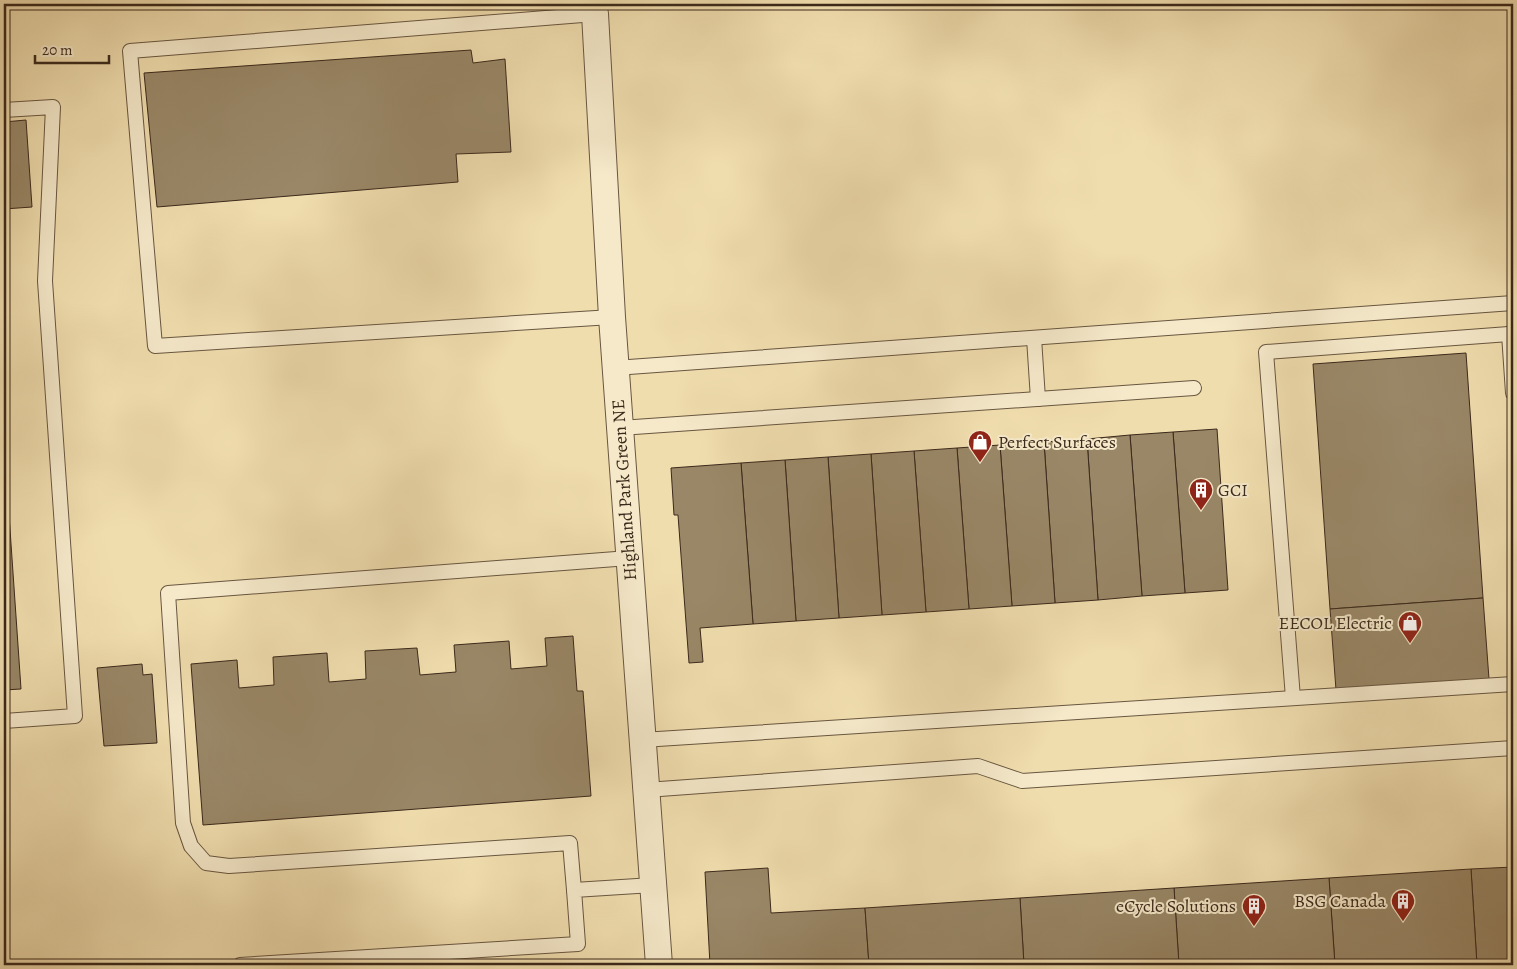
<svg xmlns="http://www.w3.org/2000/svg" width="1517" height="969" font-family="Alegreya,serif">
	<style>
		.building { fill: #998767; stroke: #3b291b }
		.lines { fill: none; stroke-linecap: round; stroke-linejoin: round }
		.service-casing { stroke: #685640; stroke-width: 16 }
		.minor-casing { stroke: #685640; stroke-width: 28 }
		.service { stroke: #f5e9ca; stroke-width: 14 }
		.minor { stroke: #f5e9ca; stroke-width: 26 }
		.labels { text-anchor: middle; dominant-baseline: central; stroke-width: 4; stroke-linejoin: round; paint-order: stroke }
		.poi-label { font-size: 18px; fill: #3b291b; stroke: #f5e9ca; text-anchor: end }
		.street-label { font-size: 18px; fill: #3b291b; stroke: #f5e9ca }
	</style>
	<rect width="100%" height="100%" fill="#f0ddae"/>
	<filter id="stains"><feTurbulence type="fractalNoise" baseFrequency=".004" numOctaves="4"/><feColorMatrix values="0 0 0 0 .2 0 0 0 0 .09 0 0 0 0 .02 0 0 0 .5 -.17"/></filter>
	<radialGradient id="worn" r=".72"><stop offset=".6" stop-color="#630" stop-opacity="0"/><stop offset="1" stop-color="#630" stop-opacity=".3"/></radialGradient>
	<g class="building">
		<path d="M 471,50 L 473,63 L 505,59 L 511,152 L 456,154 L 458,182 L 157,207 L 144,73 Z"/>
		<path d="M 26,120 L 32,207 L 4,209 L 4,122 Z"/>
		<path d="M 1466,353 L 1483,598 L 1330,609 L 1313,364 Z"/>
		<path d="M 1217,429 L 1228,590 L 1185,593 L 1173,432 Z"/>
		<path d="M 1173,432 L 1185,593 L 1142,596 L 1130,435 Z"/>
		<path d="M 1130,435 L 1142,596 L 1098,600 L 1087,439 Z"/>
		<path d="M 1087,439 L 1098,600 L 1055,603 L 1044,442 Z"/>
		<path d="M 4,442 L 21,689 L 4,690 Z"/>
		<path d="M 1044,442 L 1055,603 L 1012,606 L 1000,445 Z"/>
		<path d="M 1000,445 L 1012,606 L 969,609 L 957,448 Z"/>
		<path d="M 957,448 L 969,609 L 926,612 L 914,451 Z"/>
		<path d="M 914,451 L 926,612 L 882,615 L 871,454 Z"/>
		<path d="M 871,454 L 882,615 L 839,618 L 828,457 Z"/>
		<path d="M 828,457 L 839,618 L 796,621 L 785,460 Z"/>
		<path d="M 785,460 L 796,621 L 753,624 L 741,463 Z"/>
		<path d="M 741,463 L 753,624 L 700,628 L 703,662 L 689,663 L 678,515 L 674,515 L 671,468 Z"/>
		<path d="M 1483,598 L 1489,679 L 1336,690 L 1330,609 Z"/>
		<path d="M 573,636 L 577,691 L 583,691 L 591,796 L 203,825 L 191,664 L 237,660 L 239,688 L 274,685 L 273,657 L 327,653 L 329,682 L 366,679 L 365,651 L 417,648 L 420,675 L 456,672 L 454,645 L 509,641 L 511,669 L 547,666 L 545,638 Z"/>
		<path d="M 142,664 L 143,675 L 152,674 L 157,743 L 104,746 L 97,668 Z"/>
		<path d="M 1513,867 L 1513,965 L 1477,965 L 1471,869 Z"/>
		<path d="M 768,868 L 771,913 L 865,908 L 869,965 L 710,965 L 705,872 Z"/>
		<path d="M 1471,869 L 1477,965 L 1335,965 L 1329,878 Z"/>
		<path d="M 1329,878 L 1335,965 L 1179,965 L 1174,888 Z"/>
		<path d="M 1174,888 L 1179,965 L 1024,965 L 1020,898 Z"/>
		<path d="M 1020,898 L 1024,965 L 869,965 L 865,908 Z"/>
	</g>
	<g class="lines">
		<g class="service-casing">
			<g id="service">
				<path d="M 595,14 L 130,51 L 155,346 L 612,317"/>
				<path d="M 4,110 L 53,107 L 45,281 L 75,716 L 4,721"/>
				<path d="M 1513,334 L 1509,334 L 1513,393"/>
				<path d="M 1034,338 L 1038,399"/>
				<path d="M 615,368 L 1513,303"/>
				<path d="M 620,428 L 1194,388"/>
				<path d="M 1293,698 L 1266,352 L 1509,334"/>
				<path d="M 642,740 L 1513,684"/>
				<path d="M 646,790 L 978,766 L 1022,781 L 1513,748"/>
				<path d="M 574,890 L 570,843 L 229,866 L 206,863 L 191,846 L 183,823 L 168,593 L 629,558"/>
				<path d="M 240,965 L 578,944 L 574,890 L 653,885"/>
			</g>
		</g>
		<g class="minor-casing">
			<path id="minor" d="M 595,14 L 612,317 L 659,965"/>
		</g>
		<use href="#service" class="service"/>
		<use href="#minor" class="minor"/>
	</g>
	<defs>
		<g id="shop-pin" transform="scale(1.25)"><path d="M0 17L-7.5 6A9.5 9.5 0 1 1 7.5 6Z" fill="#8f2418" stroke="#f5e9ca"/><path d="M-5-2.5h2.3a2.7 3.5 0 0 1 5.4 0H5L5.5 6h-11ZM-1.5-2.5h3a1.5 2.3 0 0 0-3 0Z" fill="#fff"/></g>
		<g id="building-pin" transform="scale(1.25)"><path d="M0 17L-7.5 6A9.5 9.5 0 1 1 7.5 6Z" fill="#8f2418" stroke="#f5e9ca"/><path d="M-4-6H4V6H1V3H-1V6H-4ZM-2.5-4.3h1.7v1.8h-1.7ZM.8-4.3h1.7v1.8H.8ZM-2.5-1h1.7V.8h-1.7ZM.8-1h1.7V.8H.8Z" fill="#fff"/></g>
	</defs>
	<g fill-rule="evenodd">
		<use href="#shop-pin" x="980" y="442"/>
		<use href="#building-pin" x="1201" y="490"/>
		<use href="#shop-pin" x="1410" y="623"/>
		<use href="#building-pin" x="1403" y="901"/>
		<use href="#building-pin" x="1254" y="906"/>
	</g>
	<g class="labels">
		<g class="poi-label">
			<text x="998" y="442" text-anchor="start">Perfect Surfaces</text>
			<text x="1218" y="490" text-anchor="start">GCI</text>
			<text x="1392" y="623">EECOL Electric</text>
			<text x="1386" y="901">BSG Canada</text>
			<text x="1236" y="906">eCycle Solutions</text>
		</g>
		<g class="street-label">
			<text transform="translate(624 490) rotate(-94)">Highland Park Green NE</text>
		</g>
	</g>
	<rect width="1517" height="969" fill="none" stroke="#f0ddae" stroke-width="20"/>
	<rect x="5" y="5" width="1507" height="959" fill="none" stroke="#3b291b" stroke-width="2.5"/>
	<rect x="10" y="10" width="1497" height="949" fill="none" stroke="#3b291b"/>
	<path d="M35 55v8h74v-8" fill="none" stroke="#3b291b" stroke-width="2.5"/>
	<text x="42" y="55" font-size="15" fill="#3b291b" stroke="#f5e9ca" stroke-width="4" paint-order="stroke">20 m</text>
	<rect width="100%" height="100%" filter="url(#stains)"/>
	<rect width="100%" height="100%" fill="url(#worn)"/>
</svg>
